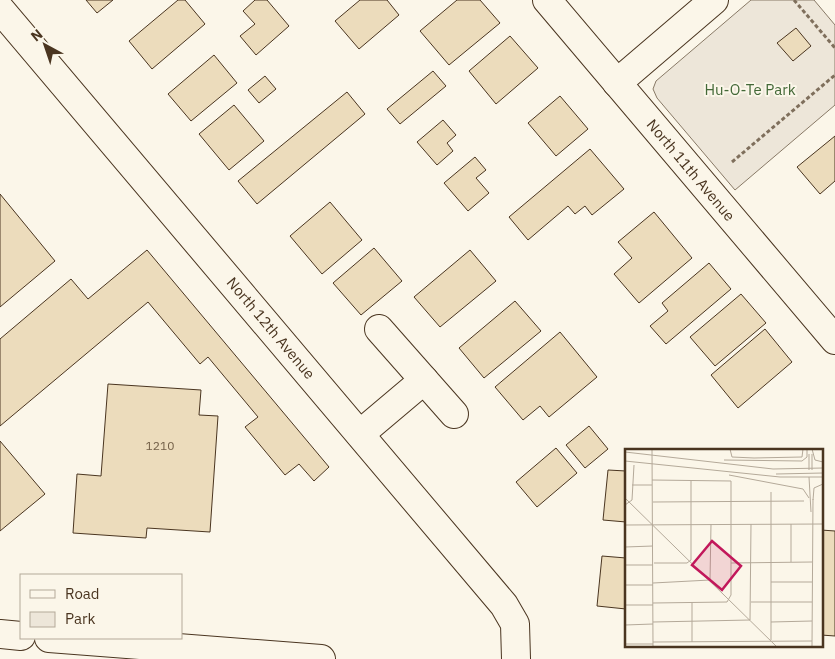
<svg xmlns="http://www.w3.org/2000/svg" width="835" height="659" font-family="'IBM Plex Sans',sans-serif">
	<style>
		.green { fill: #ede6d9; stroke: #887966 }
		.building { fill: #ecdcbc; stroke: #4a3520 }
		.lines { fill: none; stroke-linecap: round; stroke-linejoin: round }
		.minor-casing { stroke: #4a3520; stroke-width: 30 }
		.major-casing { stroke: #4a3520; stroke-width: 30 }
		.path { stroke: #7f6f5c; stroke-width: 3; stroke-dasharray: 4 2.5; stroke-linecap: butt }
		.minor { stroke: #fbf6e9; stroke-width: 28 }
		.major { stroke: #fbf6e9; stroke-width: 28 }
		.labels { text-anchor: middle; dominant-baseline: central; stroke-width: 4; stroke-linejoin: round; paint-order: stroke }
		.number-label { font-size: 12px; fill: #725f47 }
		.park-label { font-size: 15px; fill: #436837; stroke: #fbf6e9 }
		.street-label { font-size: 15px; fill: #4a3520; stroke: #fbf6e9 }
		.inset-road { fill: none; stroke: #b4a999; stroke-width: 1 }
		.view { fill: #c2185b; fill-opacity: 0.15; stroke: #c2185b; stroke-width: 2.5 }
		.inset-edge { fill: none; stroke: #4a3520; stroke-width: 2.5 }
	</style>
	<rect width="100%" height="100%" fill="#fbf6e9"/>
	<path class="green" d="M 751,0 L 814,0 L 835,25 L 835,105 L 735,190 L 657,98 L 653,89 L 656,81 Z"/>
	<g class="building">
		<path d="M 86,0 L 113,0 L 97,13 Z"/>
		<path d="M 178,0 L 185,0 L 205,24 L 152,69 L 129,41 Z"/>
		<path d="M 255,0 L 267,0 L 289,26 L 256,55 L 240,36 L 255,24 L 243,11 Z"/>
		<path d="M 360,0 L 387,0 L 399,15 L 359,49 L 335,21 Z"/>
		<path d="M 457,0 L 480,0 L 500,23 L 449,65 L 420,31 Z"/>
		<path d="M 796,28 L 811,46 L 793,61 L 777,43 Z"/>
		<path d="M 510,36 L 538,68 L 496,104 L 469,71 Z"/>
		<path d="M 214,55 L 237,83 L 191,121 L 168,94 Z"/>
		<path d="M 433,71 L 446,86 L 400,124 L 387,109 Z"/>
		<path d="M 265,76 L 276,89 L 259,103 L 248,90 Z"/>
		<path d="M 347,92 L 365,114 L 257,204 L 238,181 Z"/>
		<path d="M 560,96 L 588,129 L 556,156 L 528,123 Z"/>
		<path d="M 234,105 L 264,141 L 229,170 L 199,134 Z"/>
		<path d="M 443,120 L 456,135 L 447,143 L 453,151 L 437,165 L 417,142 Z"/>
		<path d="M 835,136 L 835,181 L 820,194 L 797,167 Z"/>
		<path d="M 590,149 L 624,189 L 592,215 L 585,206 L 575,214 L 568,206 L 528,240 L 509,217 Z"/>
		<path d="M 475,157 L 486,170 L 476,178 L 489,193 L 468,211 L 444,183 Z"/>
		<path d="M 0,194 L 55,261 L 0,307 Z"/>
		<path d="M 330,202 L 362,240 L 322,274 L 290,236 Z"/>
		<path d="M 654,212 L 692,258 L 639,303 L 614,274 L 632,258 L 618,242 Z"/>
		<path d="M 374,248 L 402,281 L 361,315 L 333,283 Z"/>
		<path d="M 147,250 L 329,467 L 314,481 L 299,464 L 285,475 L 245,427 L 258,417 L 208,357 L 200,364 L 148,302 L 0,426 L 0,339 L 71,279 L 88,299 Z"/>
		<path d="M 470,250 L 496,281 L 440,327 L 414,297 Z"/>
		<path d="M 709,263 L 731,289 L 666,344 L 650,326 L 668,311 L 662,303 Z"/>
		<path d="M 741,294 L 766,323 L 715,366 L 690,337 Z"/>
		<path d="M 515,301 L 541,331 L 484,378 L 459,348 Z"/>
		<path d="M 765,329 L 792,362 L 738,408 L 711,375 Z"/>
		<path d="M 560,332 L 597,377 L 549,417 L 540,406 L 523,420 L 495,387 Z"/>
		<path d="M 108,384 L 201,390 L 199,415 L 218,416 L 210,532 L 147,528 L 146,538 L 73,533 L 77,474 L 101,476 Z"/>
		<path d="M 589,426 L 608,449 L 585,468 L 566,445 Z"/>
		<path d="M 0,441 L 45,494 L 0,531 Z"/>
		<path d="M 556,448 L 577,473 L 537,507 L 516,482 Z"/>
		<path d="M 608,470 L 626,471 L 626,522 L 603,520 Z"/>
		<path d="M 821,530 L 835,531 L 835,636 L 821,635 Z"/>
		<path d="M 602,556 L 626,558 L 626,609 L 597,606 Z"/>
	</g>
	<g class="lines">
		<g class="minor-casing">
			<g id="minor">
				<path d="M 547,0 L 835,340"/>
				<path d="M 0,9 L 504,605 L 515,624 L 516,659"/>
				<path d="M 617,83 L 714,0"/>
				<path d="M 379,329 L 424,380"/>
				<path d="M 360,434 L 424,380 L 454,414"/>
			</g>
		</g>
		<g class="major-casing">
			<g id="major">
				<path d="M 0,634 L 21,636"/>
				<path d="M 49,638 L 321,659"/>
			</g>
		</g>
		<g class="path">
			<path d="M 794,0 L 835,48"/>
			<path d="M 732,162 L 835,75"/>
		</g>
		<use href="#minor" class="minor"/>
		<use href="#major" class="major"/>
	</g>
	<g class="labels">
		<g class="number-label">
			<text x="160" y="445">1210</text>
		</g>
		<g class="park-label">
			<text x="750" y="89">Hu-O-Te Park</text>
		</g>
		<g class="street-label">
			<text transform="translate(691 170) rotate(50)">North 11th Avenue</text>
			<text transform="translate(271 328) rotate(50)">North 12th Avenue</text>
		</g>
	</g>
	<g transform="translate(625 449)">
		<rect width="198" height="198" fill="#fbf6e9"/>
		<path class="inset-road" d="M 27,0 L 28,197M 105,0 L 107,8 L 129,9 L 177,8 L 178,0M 187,0 L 190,11 L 198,13M 0,3 L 148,20 L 198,19M 184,5 L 184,21M 187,5 L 187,21M 99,11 L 177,12 L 182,8 L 182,0M 0,12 L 155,28 L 198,28M 151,25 L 198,24M 104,26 L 178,40 L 184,49M 184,28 L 186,63M 27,31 L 106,32 L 106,146 L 102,153 L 28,154M 7,36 L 27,36M 146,43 L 146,191M 0,49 L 151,197M 188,51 L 189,39 L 198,35M 28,53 L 179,52M 0,56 L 7,51 L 9,16M 0,76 L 198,75M 0,98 L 28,97M 166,113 L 166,75M 29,114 L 62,114 L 66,111 L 66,31M 106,114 L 187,113M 0,116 L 28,116M 146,133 L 187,133M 28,134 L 85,131 L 86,75M 0,136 L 28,136M 67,153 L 67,193M 126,153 L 187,153M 0,156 L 28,156M 28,173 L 125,171 L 126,75M 146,173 L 187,172M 0,176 L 28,175M 28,193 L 187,192M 0,195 L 28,195M 187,197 L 188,50"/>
		<path class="view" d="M 87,92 L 116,117 L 97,141 L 67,116 Z"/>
		<rect width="198" height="198" class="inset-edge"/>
	</g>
	<rect x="20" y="574" width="162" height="65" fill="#fbf6e9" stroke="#b4a999"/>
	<rect x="30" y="590" width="25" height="8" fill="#fbf6e9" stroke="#b4a999"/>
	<text x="65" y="599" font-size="15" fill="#4a3520">Road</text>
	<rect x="30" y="612" width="25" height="15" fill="#ede6d9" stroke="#b4a999"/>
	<text x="65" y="624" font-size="15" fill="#4a3520">Park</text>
	<g transform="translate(45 45) rotate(320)" stroke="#fbf6e9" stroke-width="4" paint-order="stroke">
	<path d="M0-4L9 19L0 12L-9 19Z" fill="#4a3520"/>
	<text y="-8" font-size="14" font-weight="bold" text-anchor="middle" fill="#4a3520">N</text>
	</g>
</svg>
